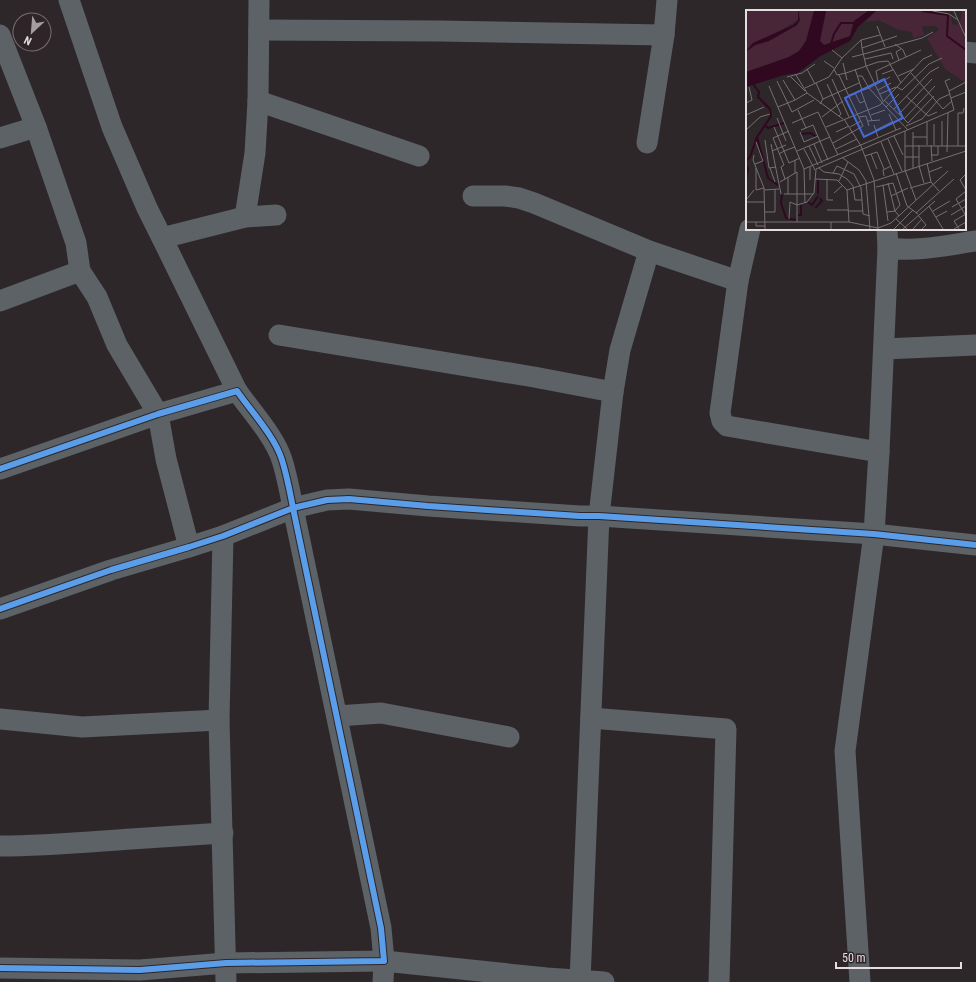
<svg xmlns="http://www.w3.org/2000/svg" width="976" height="982" font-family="'Roboto Condensed',sans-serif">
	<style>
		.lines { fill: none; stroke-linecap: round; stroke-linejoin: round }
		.minor { stroke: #5c6266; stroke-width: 21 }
		.cycleway-casing { stroke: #2f2529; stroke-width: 8 }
		.cycleway { stroke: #5a9eea; stroke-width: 6 }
		.inset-river { fill: none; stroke: #300920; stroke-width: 2 }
		.inset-road { fill: none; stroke: #777073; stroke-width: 1 }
		.view { fill: #456bda; fill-opacity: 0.15; stroke: #456bda; stroke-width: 2 }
		.inset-edge { fill: none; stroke: #e5dee1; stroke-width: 2 }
	</style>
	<rect width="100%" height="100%" fill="#2d272a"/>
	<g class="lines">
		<g class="minor">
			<path d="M 69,0 L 112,127 L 147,208 L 162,238 L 237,391"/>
			<path d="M 259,30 L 440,31 L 664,35"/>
			<path d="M 0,35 L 36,127 L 76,243 L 80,271 L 97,297 L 117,345 L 158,414 L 166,459 L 189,547"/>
			<path d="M 965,52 L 976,53"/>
			<path d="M 258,101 L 419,156"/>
			<path d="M 0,138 L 36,127"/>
			<path d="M 647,143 L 664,35 L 667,0"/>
			<path d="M 473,196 L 505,196 L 519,198 L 534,203 L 649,251 L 738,281"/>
			<path d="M 245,217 L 255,153 L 258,101 L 259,0"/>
			<path d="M 750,229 L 738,281 L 720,413 L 722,421 L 727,426 L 879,452"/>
			<path d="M 887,229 L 888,248"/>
			<path d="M 162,238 L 245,217 L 276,215"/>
			<path d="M 0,301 L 80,271"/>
			<path d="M 279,335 L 534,377 L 613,392"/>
			<path d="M 884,349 L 976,345"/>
			<path d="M 0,469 L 158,414 L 237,391 C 251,411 275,437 282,460 C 287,476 290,492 293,508 L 381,928 L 384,961 L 226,963 L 140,970 L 0,968"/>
			<path d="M 223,536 L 219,720 L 226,982"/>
			<path d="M 0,609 L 111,570 L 189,547 L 223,536 L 293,508 L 327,500 L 349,499 L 428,506 L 580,516 L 599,516 L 874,534 L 976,545"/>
			<path d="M 337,716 L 381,713 L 509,737"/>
			<path d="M 591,718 L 726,729 L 719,982"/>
			<path d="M 0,719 L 82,727 L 219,720"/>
			<path d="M 0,846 C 44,846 88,842 131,839 C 162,837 192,835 223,833"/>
			<path d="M 580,981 L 599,516 L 613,392 L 620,350 L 649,251"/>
			<path d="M 383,982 L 384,961 L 547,978 L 604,982"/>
			<path d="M 860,982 L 845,751 L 874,534 L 879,452 L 888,248 C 917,252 947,245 976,241"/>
		</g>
		<g class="cycleway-casing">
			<g id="cycleway">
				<path d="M 0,469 L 158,414 L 237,391 C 251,411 275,437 282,460 C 287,476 290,492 293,508 L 381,928 L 384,961 L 226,963 L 140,970 L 0,968"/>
				<path d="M 0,609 L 111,570 L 189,547 L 223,536 L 293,508 L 327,500 L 349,499 L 428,506 L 580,516 L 599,516 L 874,534 L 976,545"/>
			</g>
		</g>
		<use href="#cycleway" class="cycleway"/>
	</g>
	<g transform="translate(746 10)">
		<rect width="220" height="220" fill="#2d272a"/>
		<path d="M 0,1 L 52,1 L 52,10 L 22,28 L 7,33 L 0,40 ZM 54,1 L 68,1 L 60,31 L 53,41 L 43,47 L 0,62 L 0,42 L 9,35 L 23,31 L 51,15 ZM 80,1 L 122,1 L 108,11 L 104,26 L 78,35 L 74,31 ZM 130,1 L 183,1 L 205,5 L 206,14 L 210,15 L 214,13 L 216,1 L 220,1 L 220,20 L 217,25 L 220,29 L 220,73 L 199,59 L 181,28 L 193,20 L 190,16 L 176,16 L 178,25 L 167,28 L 166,22 L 153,20 L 133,10 L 119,12 Z" fill="#482638"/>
		<path d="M 52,1 L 54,10 L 51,15 L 23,31 L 9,35 L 0,42 L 7,33 L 47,15 L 52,10 ZM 68,1 L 80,1 L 74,31 L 78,35 L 104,26 L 108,11 L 122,1 L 130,1 L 112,17 L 104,31 L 73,47 L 52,63 L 38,65 L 0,77 L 0,62 L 43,47 L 53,41 L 60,31 Z" fill="#300920"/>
		<path class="inset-river" d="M 176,1 L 202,5 L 201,26 L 220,40M 84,37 L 88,24 L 95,13 L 109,13M 20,116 L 22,118 L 38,113M 55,124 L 65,123 L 70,127M 11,127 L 22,168 L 32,175M 0,151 L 4,147 L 11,127 L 25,106 L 24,99 L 12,87 L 13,82 L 7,74M 0,154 L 2,159 L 0,169M 72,184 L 72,170M 36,185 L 35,193 L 40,208 L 50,210M 62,192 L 66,195 L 72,186M 69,198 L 76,191 L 74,188M 52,205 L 55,205 L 55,195"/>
		<path class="inset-road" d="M 187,1 L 203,4 L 212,10M 208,1 L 220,28M 131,16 L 139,37M 149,34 L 157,40 L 160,47M 116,38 L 115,30 L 134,25M 118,44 L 176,28 L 187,22M 106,47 L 118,44M 96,48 L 115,30M 119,49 L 145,43 L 147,49M 153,50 L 150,42 L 155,39M 78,51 L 88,58M 97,53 L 101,70M 61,59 L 69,74M 88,59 L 91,65 L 100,63M 109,59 L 116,80M 147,59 L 155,73M 100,63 L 132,52 L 142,51 L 144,54M 165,63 L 197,99 L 206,91M 136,64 L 147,60 L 144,54M 50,65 L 61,83 L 97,109M 152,66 L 168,59M 41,67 L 56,63 L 69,54M 45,67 L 59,81M 144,67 L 123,78 L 140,97 L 153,84M 86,69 L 103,107M 37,70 L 49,90 L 61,83M 31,71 L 46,102 L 68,90M 132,72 L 130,61 L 175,40M 70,73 L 77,89M 81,74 L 95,104 L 93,106M 23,76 L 58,159 L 59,193M 151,77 L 156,80 L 183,54 L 196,48M 59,78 L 83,67 L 96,48 L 86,40M 132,80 L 145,73M 115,81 L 126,111M 203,81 L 199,71 L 204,69M 109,83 L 114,93 L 119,91M 134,84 L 150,77M 103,85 L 123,78 L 116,66 L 112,66M 160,86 L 182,106 L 191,102M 205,88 L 220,82M 138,90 L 158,109M 137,91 L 120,56 L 116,38 L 151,26M 0,93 L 6,90 L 3,77M 74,94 L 77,89 L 113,73M 32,97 L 49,90M 140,97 L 162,120M 148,99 L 184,62 L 193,57M 52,100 L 60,118M 143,104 L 150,120M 153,104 L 186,69M 0,105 L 18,97M 125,105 L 139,100M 76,107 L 97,91M 113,107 L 120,106 L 123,116M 31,108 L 40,131M 98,109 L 115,136 L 128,170 L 132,219M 122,111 L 134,110M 181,112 L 181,135M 46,113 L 72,102 L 92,145M 162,113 L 158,109 L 189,76M 162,113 L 188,86M 128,115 L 132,127M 160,116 L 176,109 L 193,89 L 204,84M 28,117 L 38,141 L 49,137M 80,117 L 134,95 L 177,49 L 186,45M 104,117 L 115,111M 0,120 L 14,107 L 24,104M 55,120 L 67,115 L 82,150M 130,120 L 146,112M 159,121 L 159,160 L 170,190M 54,122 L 58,132 L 72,126M 90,122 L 103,116M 148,126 L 157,145M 167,127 L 181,127M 142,129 L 156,161M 19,130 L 23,158 L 30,157M 135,132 L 148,164M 87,133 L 117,116 L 93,65M 25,134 L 35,184M 68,134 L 76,153M 173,135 L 173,156 L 178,173M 185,135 L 186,151M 188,135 L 188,114M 63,136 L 72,155M 159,136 L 220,136M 196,136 L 196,111M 212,136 L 212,103 L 217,103 L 218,98M 58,139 L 69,160M 90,139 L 111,129M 26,141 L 40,135M 51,141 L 84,127M 201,142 L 202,103M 33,144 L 38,141 L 43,153 L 54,148M 125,144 L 131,159M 8,145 L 7,150 L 18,178 L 19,219M 185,145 L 192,145 L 192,136M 119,146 L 131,142 L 138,159M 159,147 L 173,147M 97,148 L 113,160 L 120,171 L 124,219M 49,150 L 49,163M 181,153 L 185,172 L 193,181M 9,154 L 17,151 L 10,132M 64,157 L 64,170M 10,158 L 10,180 L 18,178M 24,158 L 29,172M 73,158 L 78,162 L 93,164 L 101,169 L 107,176 L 109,190 L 116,190M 167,158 L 167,122M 58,159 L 155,118M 183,162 L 196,157M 87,163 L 91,156 L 108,164 L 115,178 L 117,204 L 124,206M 150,163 L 161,196 L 172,204M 220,164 L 214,170 L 220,180M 138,166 L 137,160 L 145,156M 39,169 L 35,157 L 38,155 L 27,128 L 43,121M 69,169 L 91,170 L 101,180 L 103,212 L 85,212M 81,169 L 81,190 L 87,190M 93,171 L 102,152M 34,172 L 51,162 L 51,195 L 44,192 L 43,209M 142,173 L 149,201 L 153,206M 137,175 L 142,211M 130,177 L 147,173 L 154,195 L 149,201 L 141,202M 164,178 L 185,172M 18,180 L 33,179M 101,180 L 220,141M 220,181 L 210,189 L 220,206M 88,183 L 97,175M 38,184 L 67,184M 42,184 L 42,167M 145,186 L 162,178M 0,190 L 8,180M 0,192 L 18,192M 183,196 L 197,219M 206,197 L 220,189M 81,200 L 103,200M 103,201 L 117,201M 187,201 L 204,191M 19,202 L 29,202 L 29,179M 170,203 L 208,169M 172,205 L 180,215 L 176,219M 205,205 L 220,196M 190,207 L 201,201M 150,209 L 161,219M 0,212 L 85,212 L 85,219M 10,212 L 10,216 L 19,216M 51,212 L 51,195 L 61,192 L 68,183 L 70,159 L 208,100 L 203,81 L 220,72M 103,212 L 132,218 L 145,213 L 202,161M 148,219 L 167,200M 157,219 L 189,191M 167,219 L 176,209M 208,219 L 220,212M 213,219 L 208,211 L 220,204"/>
		<path class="view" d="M 138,69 L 157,108 L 118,127 L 99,88 Z"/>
		<rect width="220" height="220" class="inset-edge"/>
	</g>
	<g transform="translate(32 32) rotate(206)"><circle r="19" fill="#2f2529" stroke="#786f73"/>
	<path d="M0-3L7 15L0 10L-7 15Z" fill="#a59ea1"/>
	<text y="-6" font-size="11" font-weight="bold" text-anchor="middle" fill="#e5dee1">N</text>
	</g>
	<path d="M836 962v6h125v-6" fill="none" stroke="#e5dee1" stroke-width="2"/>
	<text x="842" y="962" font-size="12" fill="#e5dee1" stroke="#2f2529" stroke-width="3" paint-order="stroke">50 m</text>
</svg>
